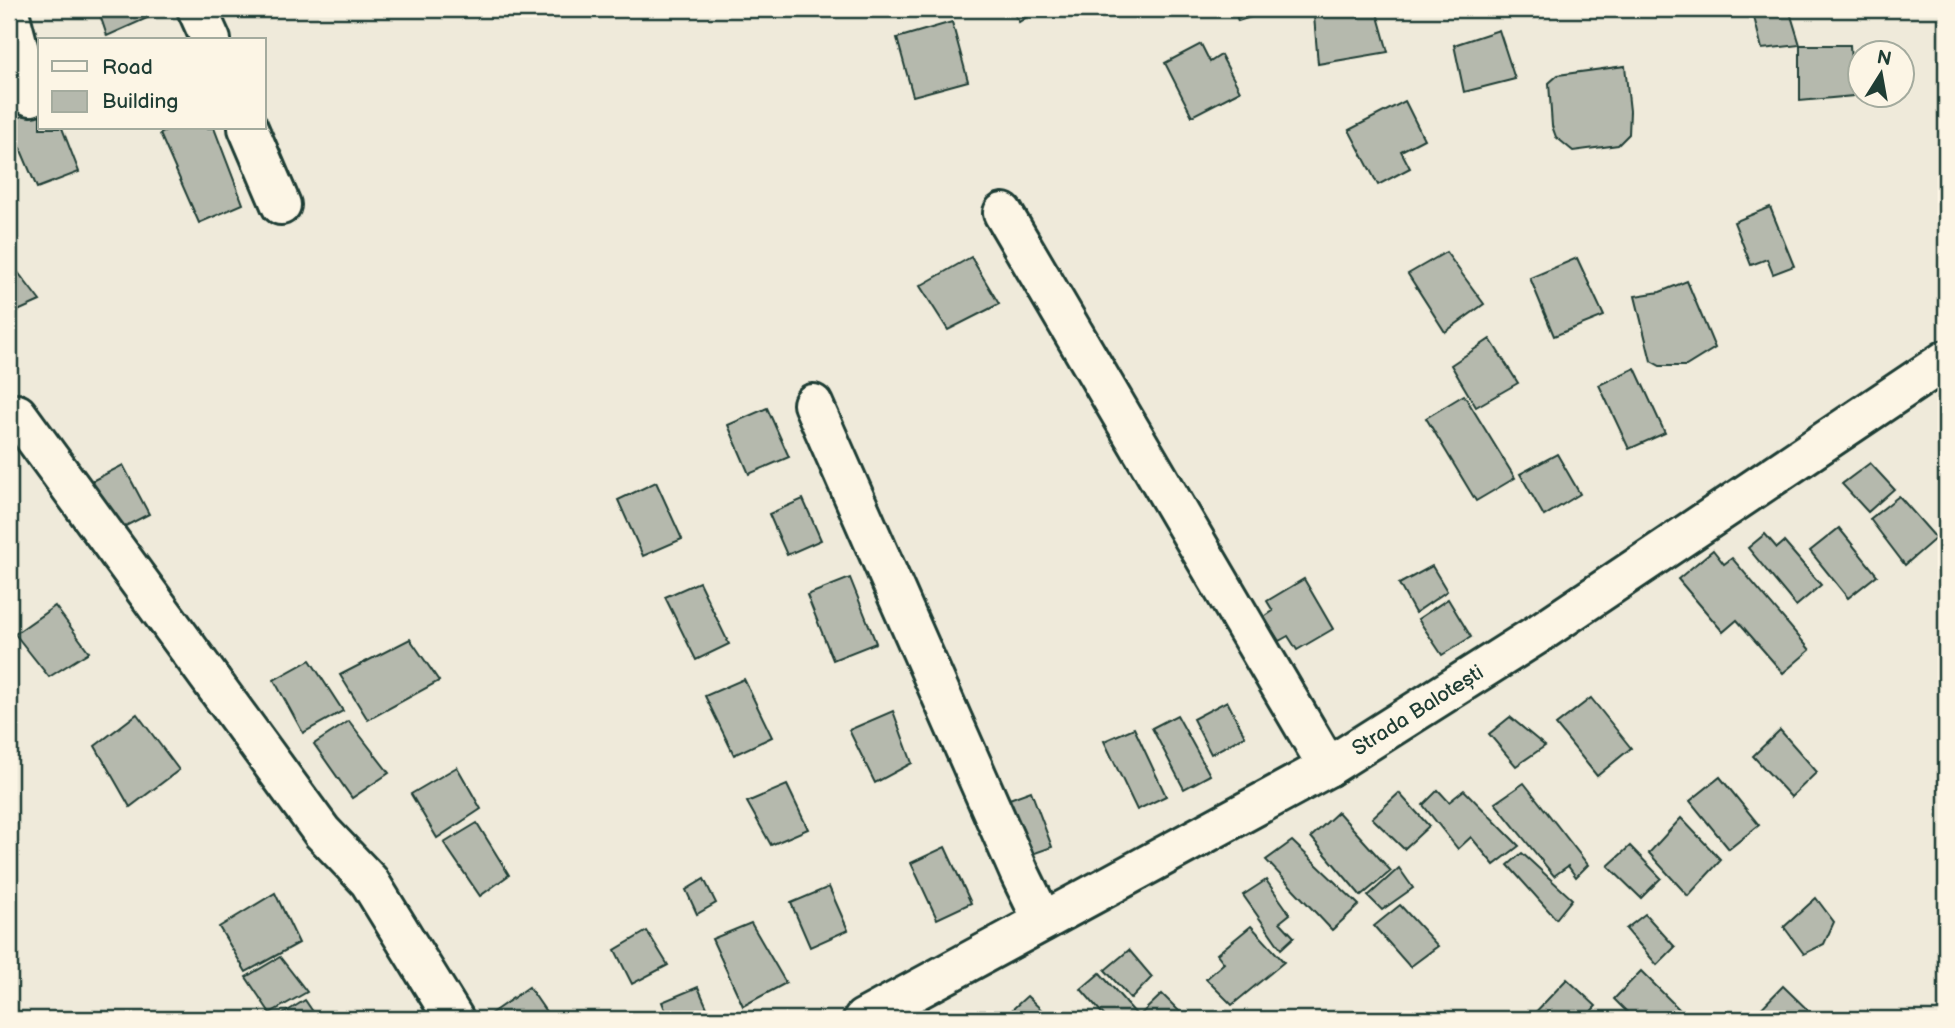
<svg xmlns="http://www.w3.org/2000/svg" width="1955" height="1028" font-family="'Balsamiq Sans',sans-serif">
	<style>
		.building { fill: #b5b9ad; stroke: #1f3d34; stroke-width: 2 }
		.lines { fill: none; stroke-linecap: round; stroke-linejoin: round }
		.minor-casing { stroke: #1f3d34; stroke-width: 44 }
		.minor { stroke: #fcf5e5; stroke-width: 38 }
		.labels { text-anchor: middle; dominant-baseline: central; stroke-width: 7; stroke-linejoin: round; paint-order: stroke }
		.street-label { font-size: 21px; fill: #1f3d34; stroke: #fcf5e5 }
	</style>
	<rect width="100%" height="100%" fill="#efeada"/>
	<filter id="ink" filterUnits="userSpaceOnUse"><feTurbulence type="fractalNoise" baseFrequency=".0143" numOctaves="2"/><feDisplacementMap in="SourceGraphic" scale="14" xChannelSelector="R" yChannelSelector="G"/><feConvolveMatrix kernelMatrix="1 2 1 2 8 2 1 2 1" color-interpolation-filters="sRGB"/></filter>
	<g filter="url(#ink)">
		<g class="building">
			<path d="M 98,9 L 152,9 L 154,15 L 107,36 Z"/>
			<path d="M 1011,9 L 1039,9 L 1019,22 Z"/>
			<path d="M 1234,9 L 1277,9 L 1238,21 Z"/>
			<path d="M 1376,9 L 1388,52 L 1318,64 L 1314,16 Z"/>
			<path d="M 1752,9 L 1789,9 L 1800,45 L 1762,49 Z"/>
			<path d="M 952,22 L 968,81 L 913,96 L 897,38 Z"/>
			<path d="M 1499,30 L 1515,79 L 1464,92 L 1454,45 Z"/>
			<path d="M 1201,44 L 1210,62 L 1221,55 L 1240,91 L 1192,116 L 1165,63 Z"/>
			<path d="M 1800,45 L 1850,45 L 1853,96 L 1800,101 Z"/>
			<path d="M 1625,66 L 1630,111 L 1629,134 L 1618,145 L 1573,151 L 1556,137 L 1552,126 L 1549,83 L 1558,75 Z"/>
			<path d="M 1405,101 L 1424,139 L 1401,151 L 1410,168 L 1378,185 L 1349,130 Z"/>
			<path d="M 40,108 L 40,128 L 62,128 L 79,172 L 37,188 L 9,122 Z"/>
			<path d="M 172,128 L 214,128 L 243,204 L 199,223 L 160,134 Z"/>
			<path d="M 1770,207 L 1794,266 L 1773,274 L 1767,259 L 1751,265 L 1734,222 Z"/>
			<path d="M 1446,252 L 1484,304 L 1445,332 L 1408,274 Z"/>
			<path d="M 971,257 L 999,304 L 948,330 L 920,286 Z"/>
			<path d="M 1577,258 L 1604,316 L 1554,336 L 1530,278 Z"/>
			<path d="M 17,271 L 40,301 L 9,315 L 9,275 Z"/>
			<path d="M 1687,281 L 1715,348 L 1686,366 L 1660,366 L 1651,361 L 1635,296 L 1660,292 Z"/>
			<path d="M 1490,339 L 1518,383 L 1476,407 L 1451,365 Z"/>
			<path d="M 1635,368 L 1665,433 L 1629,449 L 1599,385 Z"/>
			<path d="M 1464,395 L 1515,478 L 1476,501 L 1426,418 Z"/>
			<path d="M 767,408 L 789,457 L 749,474 L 728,425 Z"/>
			<path d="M 1557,454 L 1580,494 L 1544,516 L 1520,474 Z"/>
			<path d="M 1870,463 L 1894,489 L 1868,512 L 1842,484 Z"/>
			<path d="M 123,465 L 149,514 L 112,533 L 86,484 Z"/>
			<path d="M 656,482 L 682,539 L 643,556 L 618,500 Z"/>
			<path d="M 1899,496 L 1936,538 L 1905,565 L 1870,519 Z"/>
			<path d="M 803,499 L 821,540 L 787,555 L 769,514 Z"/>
			<path d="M 1839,528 L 1877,575 L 1848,598 L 1810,551 Z"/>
			<path d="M 1765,534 L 1777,548 L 1784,542 L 1821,585 L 1796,606 L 1748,548 Z"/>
			<path d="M 1713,550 L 1724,564 L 1732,558 L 1810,650 L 1783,673 L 1737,620 L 1723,632 L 1678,579 Z"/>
			<path d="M 1432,566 L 1447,591 L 1415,613 L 1399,584 Z"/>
			<path d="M 850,578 L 876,643 L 833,660 L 807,595 Z"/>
			<path d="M 1304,579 L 1333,629 L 1297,650 L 1288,636 L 1279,641 L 1264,617 L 1273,611 L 1267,601 Z"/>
			<path d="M 699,582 L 729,644 L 696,660 L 665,597 Z"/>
			<path d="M 1448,599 L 1471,637 L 1442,655 L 1418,619 Z"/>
			<path d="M 55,606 L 89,652 L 49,677 L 15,634 Z"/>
			<path d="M 410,639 L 439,681 L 368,720 L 340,675 Z"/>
			<path d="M 310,660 L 343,711 L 303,733 L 274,680 Z"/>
			<path d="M 744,679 L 772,737 L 734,755 L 705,696 Z"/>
			<path d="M 1591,698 L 1631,748 L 1597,776 L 1556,725 Z"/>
			<path d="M 1227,701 L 1245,736 L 1211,754 L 1193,719 Z"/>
			<path d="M 893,711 L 912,763 L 875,783 L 849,730 Z"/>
			<path d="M 137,714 L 179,770 L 130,807 L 95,746 Z"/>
			<path d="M 1177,715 L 1210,775 L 1184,789 L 1152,728 Z"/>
			<path d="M 1510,717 L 1545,746 L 1516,766 L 1489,734 Z"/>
			<path d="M 349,721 L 389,773 L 352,798 L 314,744 Z"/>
			<path d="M 1134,728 L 1166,796 L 1137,810 L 1104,741 Z"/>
			<path d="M 1780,730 L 1817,772 L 1791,797 L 1753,756 Z"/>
			<path d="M 457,767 L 481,809 L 437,838 L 411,794 Z"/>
			<path d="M 1720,777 L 1759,825 L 1729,849 L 1690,801 Z"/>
			<path d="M 1524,783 L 1588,865 L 1576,877 L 1568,866 L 1554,876 L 1495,803 Z"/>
			<path d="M 787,785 L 808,829 L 771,845 L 747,802 Z"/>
			<path d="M 1438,790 L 1449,802 L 1464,790 L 1519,846 L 1494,865 L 1471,837 L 1458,849 L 1423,805 Z"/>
			<path d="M 1031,791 L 1052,847 L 1021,858 L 1001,802 Z"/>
			<path d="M 1399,793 L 1429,826 L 1404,849 L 1372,818 Z"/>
			<path d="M 1338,812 L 1391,871 L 1361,896 L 1311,837 Z"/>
			<path d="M 1681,818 L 1721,860 L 1688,896 L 1649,853 Z"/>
			<path d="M 477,823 L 509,875 L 480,896 L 444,843 Z"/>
			<path d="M 1292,841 L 1359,905 L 1332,930 L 1266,860 Z"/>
			<path d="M 1630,846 L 1661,878 L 1641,898 L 1608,866 Z"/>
			<path d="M 945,847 L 971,903 L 937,919 L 911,863 Z"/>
			<path d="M 1522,853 L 1572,899 L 1556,919 L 1508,865 Z"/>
			<path d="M 1399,868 L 1413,888 L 1382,910 L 1368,896 Z"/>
			<path d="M 704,879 L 716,903 L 697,914 L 686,890 Z"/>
			<path d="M 1266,880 L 1290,914 L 1280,922 L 1294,937 L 1281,949 L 1243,895 Z"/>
			<path d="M 829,887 L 848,930 L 810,947 L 791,903 Z"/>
			<path d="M 275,893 L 299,943 L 246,972 L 219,927 Z"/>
			<path d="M 1816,898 L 1834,922 L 1824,944 L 1804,954 L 1784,927 Z"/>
			<path d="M 1400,905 L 1438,946 L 1410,967 L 1374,926 Z"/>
			<path d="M 1645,914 L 1675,947 L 1657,965 L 1626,929 Z"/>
			<path d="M 751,923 L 786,983 L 743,1006 L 712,939 Z"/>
			<path d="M 1251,926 L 1284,962 L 1232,1005 L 1206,979 L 1224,963 L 1217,954 Z"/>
			<path d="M 647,931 L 668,965 L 632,984 L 615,950 Z"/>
			<path d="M 1129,950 L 1152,977 L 1131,999 L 1105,970 Z"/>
			<path d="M 280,957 L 307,992 L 270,1013 L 246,977 Z"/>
			<path d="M 1641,971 L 1689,1019 L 1634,1019 L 1614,999 Z"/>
			<path d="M 1100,973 L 1136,1014 L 1130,1019 L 1107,1019 L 1081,989 Z"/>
			<path d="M 1567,979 L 1596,1006 L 1584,1019 L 1529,1019 Z"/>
			<path d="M 1783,986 L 1817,1019 L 1751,1019 Z"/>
			<path d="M 529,987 L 551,1019 L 483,1019 Z"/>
			<path d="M 698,987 L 712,1019 L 669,1019 L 662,1002 Z"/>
			<path d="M 1162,994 L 1187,1019 L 1146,1019 L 1141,1014 Z"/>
			<path d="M 1027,996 L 1051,1019 L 1002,1019 Z"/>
			<path d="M 305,1000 L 318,1019 L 275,1019 Z"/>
		</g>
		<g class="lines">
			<g class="minor-casing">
				<g id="minor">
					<path d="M 197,9 L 211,40"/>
					<path d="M 9,12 L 31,96"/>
					<path d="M 248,128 L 281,205"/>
					<path d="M 1003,213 L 1328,767"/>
					<path d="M 813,404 L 1020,874 L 1043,921"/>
					<path d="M 17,414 L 322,832 L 369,881 L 454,1019"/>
					<path id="s1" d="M 863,1019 L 1328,767 L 1541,632 L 1946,360"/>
				</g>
			</g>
			<use href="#minor" class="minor"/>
		</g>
	</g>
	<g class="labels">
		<g class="street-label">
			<text stroke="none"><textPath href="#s1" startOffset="635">Strada Balotești</textPath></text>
		</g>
	</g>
	<rect width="1955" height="1028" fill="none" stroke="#fcf5e5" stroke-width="35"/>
	<rect x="18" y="18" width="1920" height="993" fill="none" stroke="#1f3d34" stroke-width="2.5" filter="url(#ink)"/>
	<rect x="38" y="38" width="228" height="91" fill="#fcf5e5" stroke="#a4ab9e" stroke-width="2"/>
	<rect x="52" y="61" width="35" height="10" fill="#fcf5e5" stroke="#a4ab9e" stroke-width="2"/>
	<text x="102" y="74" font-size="21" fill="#1f3d34">Road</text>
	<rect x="52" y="91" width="35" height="21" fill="#b5b9ad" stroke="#a4ab9e" stroke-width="2"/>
	<text x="102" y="108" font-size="21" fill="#1f3d34">Building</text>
	<g transform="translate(1881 74) rotate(11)"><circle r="33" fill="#fcf5e5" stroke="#a4ab9e" stroke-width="2"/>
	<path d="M0-5L12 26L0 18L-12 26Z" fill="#1f3d34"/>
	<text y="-10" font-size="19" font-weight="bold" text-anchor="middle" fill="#1f3d34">N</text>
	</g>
</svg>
